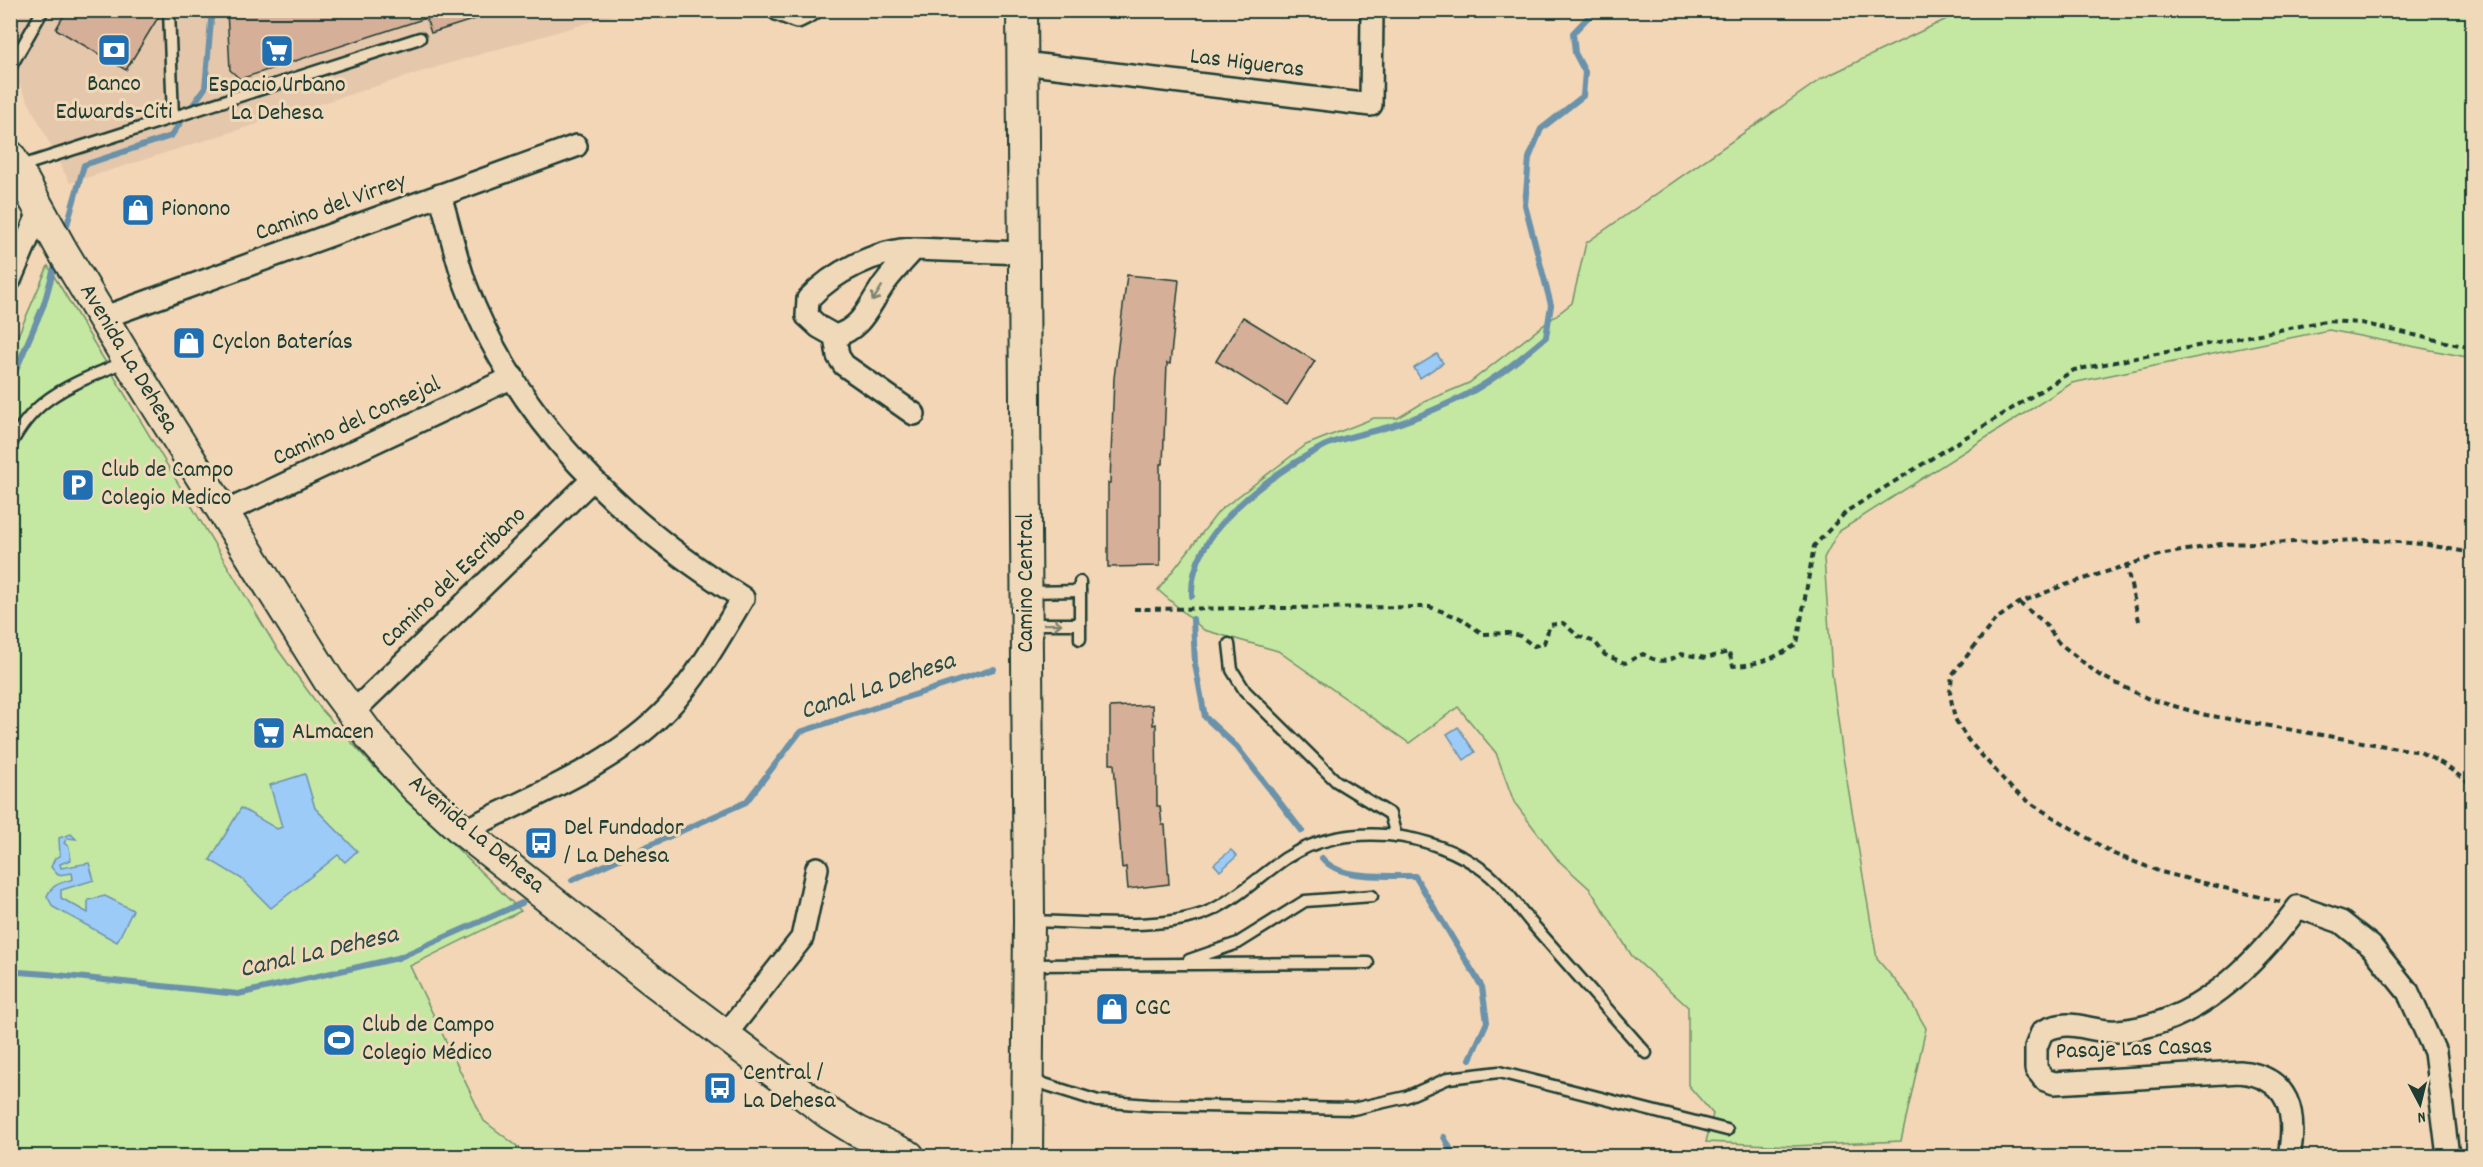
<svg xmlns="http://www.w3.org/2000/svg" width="2483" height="1167" font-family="Dekko,sans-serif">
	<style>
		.built { fill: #e5c7ab }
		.green { fill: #c4e7a1; stroke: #72926a; stroke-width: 1.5 }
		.water { fill: #9dcbf8; stroke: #6b92aa; stroke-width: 1.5 }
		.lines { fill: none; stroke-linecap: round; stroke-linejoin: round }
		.stream { stroke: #6b92aa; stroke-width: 6 }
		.building { fill: #d5af98; stroke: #1f3d34; stroke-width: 1.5 }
		.lane-casing { stroke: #1f3d34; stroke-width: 15 }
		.street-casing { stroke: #1f3d34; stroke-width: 26 }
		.secondary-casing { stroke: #1f3d34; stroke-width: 34 }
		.path { stroke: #1f3d34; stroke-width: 4; stroke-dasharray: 6 4.5; stroke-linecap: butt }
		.lane { stroke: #efd9b8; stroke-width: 10 }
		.street { stroke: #efd9b8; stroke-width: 21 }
		.secondary { stroke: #efd9b8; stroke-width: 30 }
		.oneway { stroke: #7d836f }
		.labels { text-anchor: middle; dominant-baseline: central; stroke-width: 6; stroke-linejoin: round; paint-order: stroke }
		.street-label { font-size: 24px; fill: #1f3d34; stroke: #efd9b8 }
		.poi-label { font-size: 24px; fill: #1f3d34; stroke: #efd9b8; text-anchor: start }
		.water-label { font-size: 26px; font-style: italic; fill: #2c4b48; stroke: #efd9b8 }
	</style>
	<rect width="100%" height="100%" fill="#f2d6b6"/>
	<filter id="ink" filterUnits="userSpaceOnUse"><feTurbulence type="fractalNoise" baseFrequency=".0167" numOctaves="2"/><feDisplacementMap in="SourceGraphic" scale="12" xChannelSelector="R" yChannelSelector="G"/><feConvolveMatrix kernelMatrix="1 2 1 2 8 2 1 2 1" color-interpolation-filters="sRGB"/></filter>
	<g filter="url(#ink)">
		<path class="built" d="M 10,11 L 628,11 L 440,66 L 70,183 L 11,68 Z"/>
		<g class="green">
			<path d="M 1952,11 L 2472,11 L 2472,358 L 2329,330 L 2072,383 L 1838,532 L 1824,558 L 1832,674 L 1843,757 L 1877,959 L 1905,992 L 1926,1028 L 1901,1141 L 1794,1146 L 1706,1142 L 1713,1114 L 1688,1085 L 1688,1007 L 1632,956 L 1590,889 L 1558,860 L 1514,802 L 1496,753 L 1458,707 L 1409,743 L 1278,651 L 1204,630 L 1158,590 L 1219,511 L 1306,445 L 1374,418 L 1398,418 L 1424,402 L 1469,383 L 1572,303 L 1586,243 L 1821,79 L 1953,16 Z"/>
			<path d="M 48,266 L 276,647 L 321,709 L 373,766 L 521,911 L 410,966 L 484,1121 L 530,1156 L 11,1156 L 10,354 Z"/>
		</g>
		<g class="water">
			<path d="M 1437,354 L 1443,363 L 1420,378 L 1414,368 Z"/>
			<path d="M 1458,727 L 1475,752 L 1464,760 L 1447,734 Z"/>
			<path d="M 305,774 L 315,808 L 357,851 L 345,862 L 338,855 L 271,908 L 242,879 L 210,860 L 241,808 L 277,829 L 282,827 L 270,785 Z"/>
			<path d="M 71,834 L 76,839 L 67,838 L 64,843 L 69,847 L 71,860 L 60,864 L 61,868 L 89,863 L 94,880 L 61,890 L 61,898 L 88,913 L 88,900 L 105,896 L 133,910 L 117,942 L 53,907 L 47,896 C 52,884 61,883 73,879 L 72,873 L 58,875 L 51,867 L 55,858 L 60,856 L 59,838 Z"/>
			<path d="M 1231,850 L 1237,856 L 1220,871 L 1214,864 Z"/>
		</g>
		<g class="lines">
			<g class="stream">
				<path d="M 67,225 L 84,165 L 171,136 L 205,88 L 212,10"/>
				<path d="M 10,384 L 44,304 L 54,268"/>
				<path d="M 1192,596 C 1189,530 1273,473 1324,446 C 1341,438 1363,434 1381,429 C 1404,423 1427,413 1449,403 C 1486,387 1515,363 1546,337 L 1551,305 L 1525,205 L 1529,158 L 1541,129 L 1583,96 L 1585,72 L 1575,53 L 1573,33 L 1595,10"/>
				<path d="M 1193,619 L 1195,664 L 1205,717 L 1237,747 L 1302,831"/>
				<path d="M 1322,858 C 1340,881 1387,875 1415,876 L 1482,987 L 1487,1022 L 1470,1059"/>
				<path d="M 572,880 L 746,802 L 800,732 L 994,669"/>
				<path d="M 10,977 L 19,972 L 47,974 L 238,994 L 398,958 L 522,903"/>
				<path d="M 1444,1137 L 1454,1156"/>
			</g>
		</g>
		<g class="building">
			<path d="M 67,10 L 162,10 L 162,11 L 126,70 L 56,29 Z"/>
			<path d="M 227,10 L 490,10 L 491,14 L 431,33 L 426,18 L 240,79 L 230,70 Z"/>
			<path d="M 1127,275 L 1179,280 L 1170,364 L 1167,363 L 1163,464 L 1160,464 L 1160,566 L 1108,567 L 1108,483 L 1110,483 L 1114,378 Z"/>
			<path d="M 1243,317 L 1315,361 L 1287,405 L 1216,361 Z"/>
			<path d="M 1152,705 L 1153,725 L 1156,724 L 1157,806 L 1160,806 L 1162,825 L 1165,825 L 1169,884 L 1128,889 L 1126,867 L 1122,868 L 1114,764 L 1110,764 L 1110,707 Z"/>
		</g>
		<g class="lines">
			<g class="lane-casing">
				<g id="lane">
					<path d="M 169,10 L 173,118"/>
					<path d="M 10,68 L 43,10"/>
					<path d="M 18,167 L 420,38"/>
					<path d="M 10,446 C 37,392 76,384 128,360"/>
					<path d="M 1080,582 L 1080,639"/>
					<path d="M 1029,592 L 1080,591"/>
					<path d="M 1027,624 L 1080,624"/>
					<path d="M 1229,644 L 1232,670 L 1245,691 L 1336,781 L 1390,814 L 1396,836"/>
					<path d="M 1032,921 C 1083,922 1166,932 1212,910 C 1239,897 1261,875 1286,858 C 1345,820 1432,830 1487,873 C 1505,887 1520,910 1535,927 C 1572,969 1609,1011 1646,1053"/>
					<path d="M 1189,960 L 1238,943 L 1305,901 L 1372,896"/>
					<path d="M 1029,965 L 1368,963"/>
					<path d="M 1030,1082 L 1044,1084 L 1098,1101 L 1149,1105 L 1353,1109 L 1406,1097 L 1449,1078 L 1499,1072 L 1727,1130"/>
					<path d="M 1206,1156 L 1211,1156"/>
				</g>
			</g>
			<g class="street-casing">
				<g id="street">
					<path d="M 779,10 L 797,17 L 811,10"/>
					<path d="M 1023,63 L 1371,105 L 1372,10"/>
					<path d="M 440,195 C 449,224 455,255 465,283 C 515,418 623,524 743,598 C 720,636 699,675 669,707 C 614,766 534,795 463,831"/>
					<path d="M 914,249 C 903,262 889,275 880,290 C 867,310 860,329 835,336 L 819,327 L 807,316 L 808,299 C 833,272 877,250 914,249 L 1024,253"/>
					<path d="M 10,280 L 40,210"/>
					<path d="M 102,318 L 576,146"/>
					<path d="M 835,336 L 838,356 L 844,365 L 914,414"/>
					<path d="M 223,513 L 513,377"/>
					<path d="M 352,713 L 592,480"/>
					<path d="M 726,1034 L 802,938 L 817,868"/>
					<path d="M 2289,1156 C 2297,1113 2290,1077 2240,1072 L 2054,1083 L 2045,1080 L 2036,1069 L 2036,1047 L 2042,1032 C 2072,1016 2088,1033 2118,1031 C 2196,1025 2254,966 2298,907 L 2341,922 L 2371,946 L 2408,992 L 2435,1052 L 2448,1156"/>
				</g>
			</g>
			<g class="secondary-casing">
				<g id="secondary">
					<path d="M 1022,10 L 1029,920 L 1027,1156"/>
					<path d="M 10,156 L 62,250 L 128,360 L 329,681 L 372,739 L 415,787 L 463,831 L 652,980 L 828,1113 L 857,1131 L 909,1156"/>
				</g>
			</g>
			<g class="path">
				<path d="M 2126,564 L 2140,625"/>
				<path d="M 2019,603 L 2044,622 L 2058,642 L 2099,675 L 2149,699 L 2206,715 L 2420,752 L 2443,764 L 2472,785"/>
				<path d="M 1134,609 L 1430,607 L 1460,618 L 1483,634 L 1508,633 L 1520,636 L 1534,646 L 1544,643 L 1550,625 L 1563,623 L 1578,636 L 1595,642 L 1605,655 L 1625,663 L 1643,654 C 1658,663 1667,663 1681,654 L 1706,658 L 1729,652 L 1733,666 C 1758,665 1776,658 1797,644 L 1814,546 L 1847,511 L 2074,370 L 2326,321 L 2361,323 L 2472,348"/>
				<path d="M 2280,902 L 2161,872 L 2114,854 L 2035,806 L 2013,790 L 1968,740 L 1955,719 L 1950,694 L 1952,675 L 1995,620 L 2019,603 L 2062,586 L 2159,555 L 2221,544 L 2370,540 L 2423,544 L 2472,553"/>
			</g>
			<use href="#lane" class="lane"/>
			<use href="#street" class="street"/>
			<use href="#secondary" class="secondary"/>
		</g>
		<defs><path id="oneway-shaft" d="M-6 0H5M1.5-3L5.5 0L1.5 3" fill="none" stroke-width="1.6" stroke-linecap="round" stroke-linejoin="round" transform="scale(1.5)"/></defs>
		<g class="oneway">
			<use href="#oneway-shaft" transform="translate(877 294) rotate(122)"/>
			<use href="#oneway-shaft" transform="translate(1053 624) rotate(-1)"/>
		</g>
	</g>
	<defs>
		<g id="bank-square" transform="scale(1.725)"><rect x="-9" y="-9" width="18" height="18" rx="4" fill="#1f6fb2" stroke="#efd9b8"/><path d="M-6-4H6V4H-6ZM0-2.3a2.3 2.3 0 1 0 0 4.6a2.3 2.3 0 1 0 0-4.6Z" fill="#fff"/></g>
		<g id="supermarket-square" transform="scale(1.725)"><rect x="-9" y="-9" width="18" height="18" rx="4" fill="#1f6fb2" stroke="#efd9b8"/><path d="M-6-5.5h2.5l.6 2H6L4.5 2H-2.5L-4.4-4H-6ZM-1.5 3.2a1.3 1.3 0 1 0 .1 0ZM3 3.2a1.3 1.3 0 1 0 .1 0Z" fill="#fff"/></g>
		<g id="shop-square" transform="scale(1.725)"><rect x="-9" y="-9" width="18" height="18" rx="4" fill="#1f6fb2" stroke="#efd9b8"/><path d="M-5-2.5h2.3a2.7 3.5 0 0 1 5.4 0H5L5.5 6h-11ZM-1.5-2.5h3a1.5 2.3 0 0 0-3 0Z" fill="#fff"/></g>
		<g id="parking-square" transform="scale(1.725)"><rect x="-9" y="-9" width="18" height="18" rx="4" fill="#1f6fb2" stroke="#efd9b8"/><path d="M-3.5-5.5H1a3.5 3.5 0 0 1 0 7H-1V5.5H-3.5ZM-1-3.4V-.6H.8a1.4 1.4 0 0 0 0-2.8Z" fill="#fff"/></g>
		<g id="bus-square" transform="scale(1.725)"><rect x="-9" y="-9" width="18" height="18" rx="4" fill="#1f6fb2" stroke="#efd9b8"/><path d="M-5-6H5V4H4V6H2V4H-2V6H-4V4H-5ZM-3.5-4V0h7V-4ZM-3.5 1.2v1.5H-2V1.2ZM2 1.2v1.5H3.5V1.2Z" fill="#fff"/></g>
		<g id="stadium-square" transform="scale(1.725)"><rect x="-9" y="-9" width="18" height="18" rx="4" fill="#1f6fb2" stroke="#efd9b8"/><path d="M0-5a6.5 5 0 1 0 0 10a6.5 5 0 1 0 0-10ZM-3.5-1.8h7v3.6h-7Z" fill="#fff"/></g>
	</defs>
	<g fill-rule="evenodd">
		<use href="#bank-square" x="114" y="50"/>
		<use href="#supermarket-square" x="277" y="51"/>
		<use href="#shop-square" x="138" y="210"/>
		<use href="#shop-square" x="189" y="343"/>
		<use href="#parking-square" x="78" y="485"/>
		<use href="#supermarket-square" x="269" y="733"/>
		<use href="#bus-square" x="541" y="843"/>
		<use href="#shop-square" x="1112" y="1009"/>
		<use href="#stadium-square" x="339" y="1040"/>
		<use href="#bus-square" x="720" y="1088"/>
	</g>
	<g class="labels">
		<g class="street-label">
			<text transform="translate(1247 64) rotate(7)">Las Higueras</text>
			<text transform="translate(331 208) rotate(-20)">Camino del Virrey</text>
			<text transform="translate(128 359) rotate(59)">Avenida La Dehesa</text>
			<text transform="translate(357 422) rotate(-25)">Camino del Consejal</text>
			<text transform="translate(454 578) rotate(-44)">Camino del Escribano</text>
			<text transform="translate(1027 583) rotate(-90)">Camino Central</text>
			<text transform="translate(476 835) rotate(40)">Avenida La Dehesa</text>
			<text transform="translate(2134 1050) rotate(-2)">Pasaje Las Casas</text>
		</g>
		<g class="poi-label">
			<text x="114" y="85" text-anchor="middle">Banco<tspan x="114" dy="28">Edwards-Citi</tspan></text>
			<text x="277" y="86" text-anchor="middle">Espacio Urbano<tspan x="277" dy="28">La Dehesa</tspan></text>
			<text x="161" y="210">Pionono</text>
			<text x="212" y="343">Cyclon Baterías</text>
			<text x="101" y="471">Club de Campo<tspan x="101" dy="28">Colegio Medico</tspan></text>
			<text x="292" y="733">ALmacen</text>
			<text x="564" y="829">Del Fundador<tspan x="564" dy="28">/ La Dehesa</tspan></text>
			<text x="1135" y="1009">CGC</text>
			<text x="362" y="1026">Club de Campo<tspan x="362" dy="28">Colegio Médico</tspan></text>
			<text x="743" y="1074">Central /<tspan x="743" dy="28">La Dehesa</tspan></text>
		</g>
		<g class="water-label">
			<text transform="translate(878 687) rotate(-19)">Canal La Dehesa</text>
			<text transform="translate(319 953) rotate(-13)">Canal La Dehesa</text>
		</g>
	</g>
	<rect width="2483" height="1167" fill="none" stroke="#efd9b8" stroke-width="36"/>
	<rect x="18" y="18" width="2447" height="1131" fill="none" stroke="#1f3d34" stroke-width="2" filter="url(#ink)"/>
	<g transform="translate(2420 1104) rotate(173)" stroke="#efd9b8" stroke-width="4.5" paint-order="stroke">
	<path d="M0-4.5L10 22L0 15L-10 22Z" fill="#1f3d34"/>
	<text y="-9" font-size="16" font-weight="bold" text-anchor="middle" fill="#1f3d34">N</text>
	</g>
</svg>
